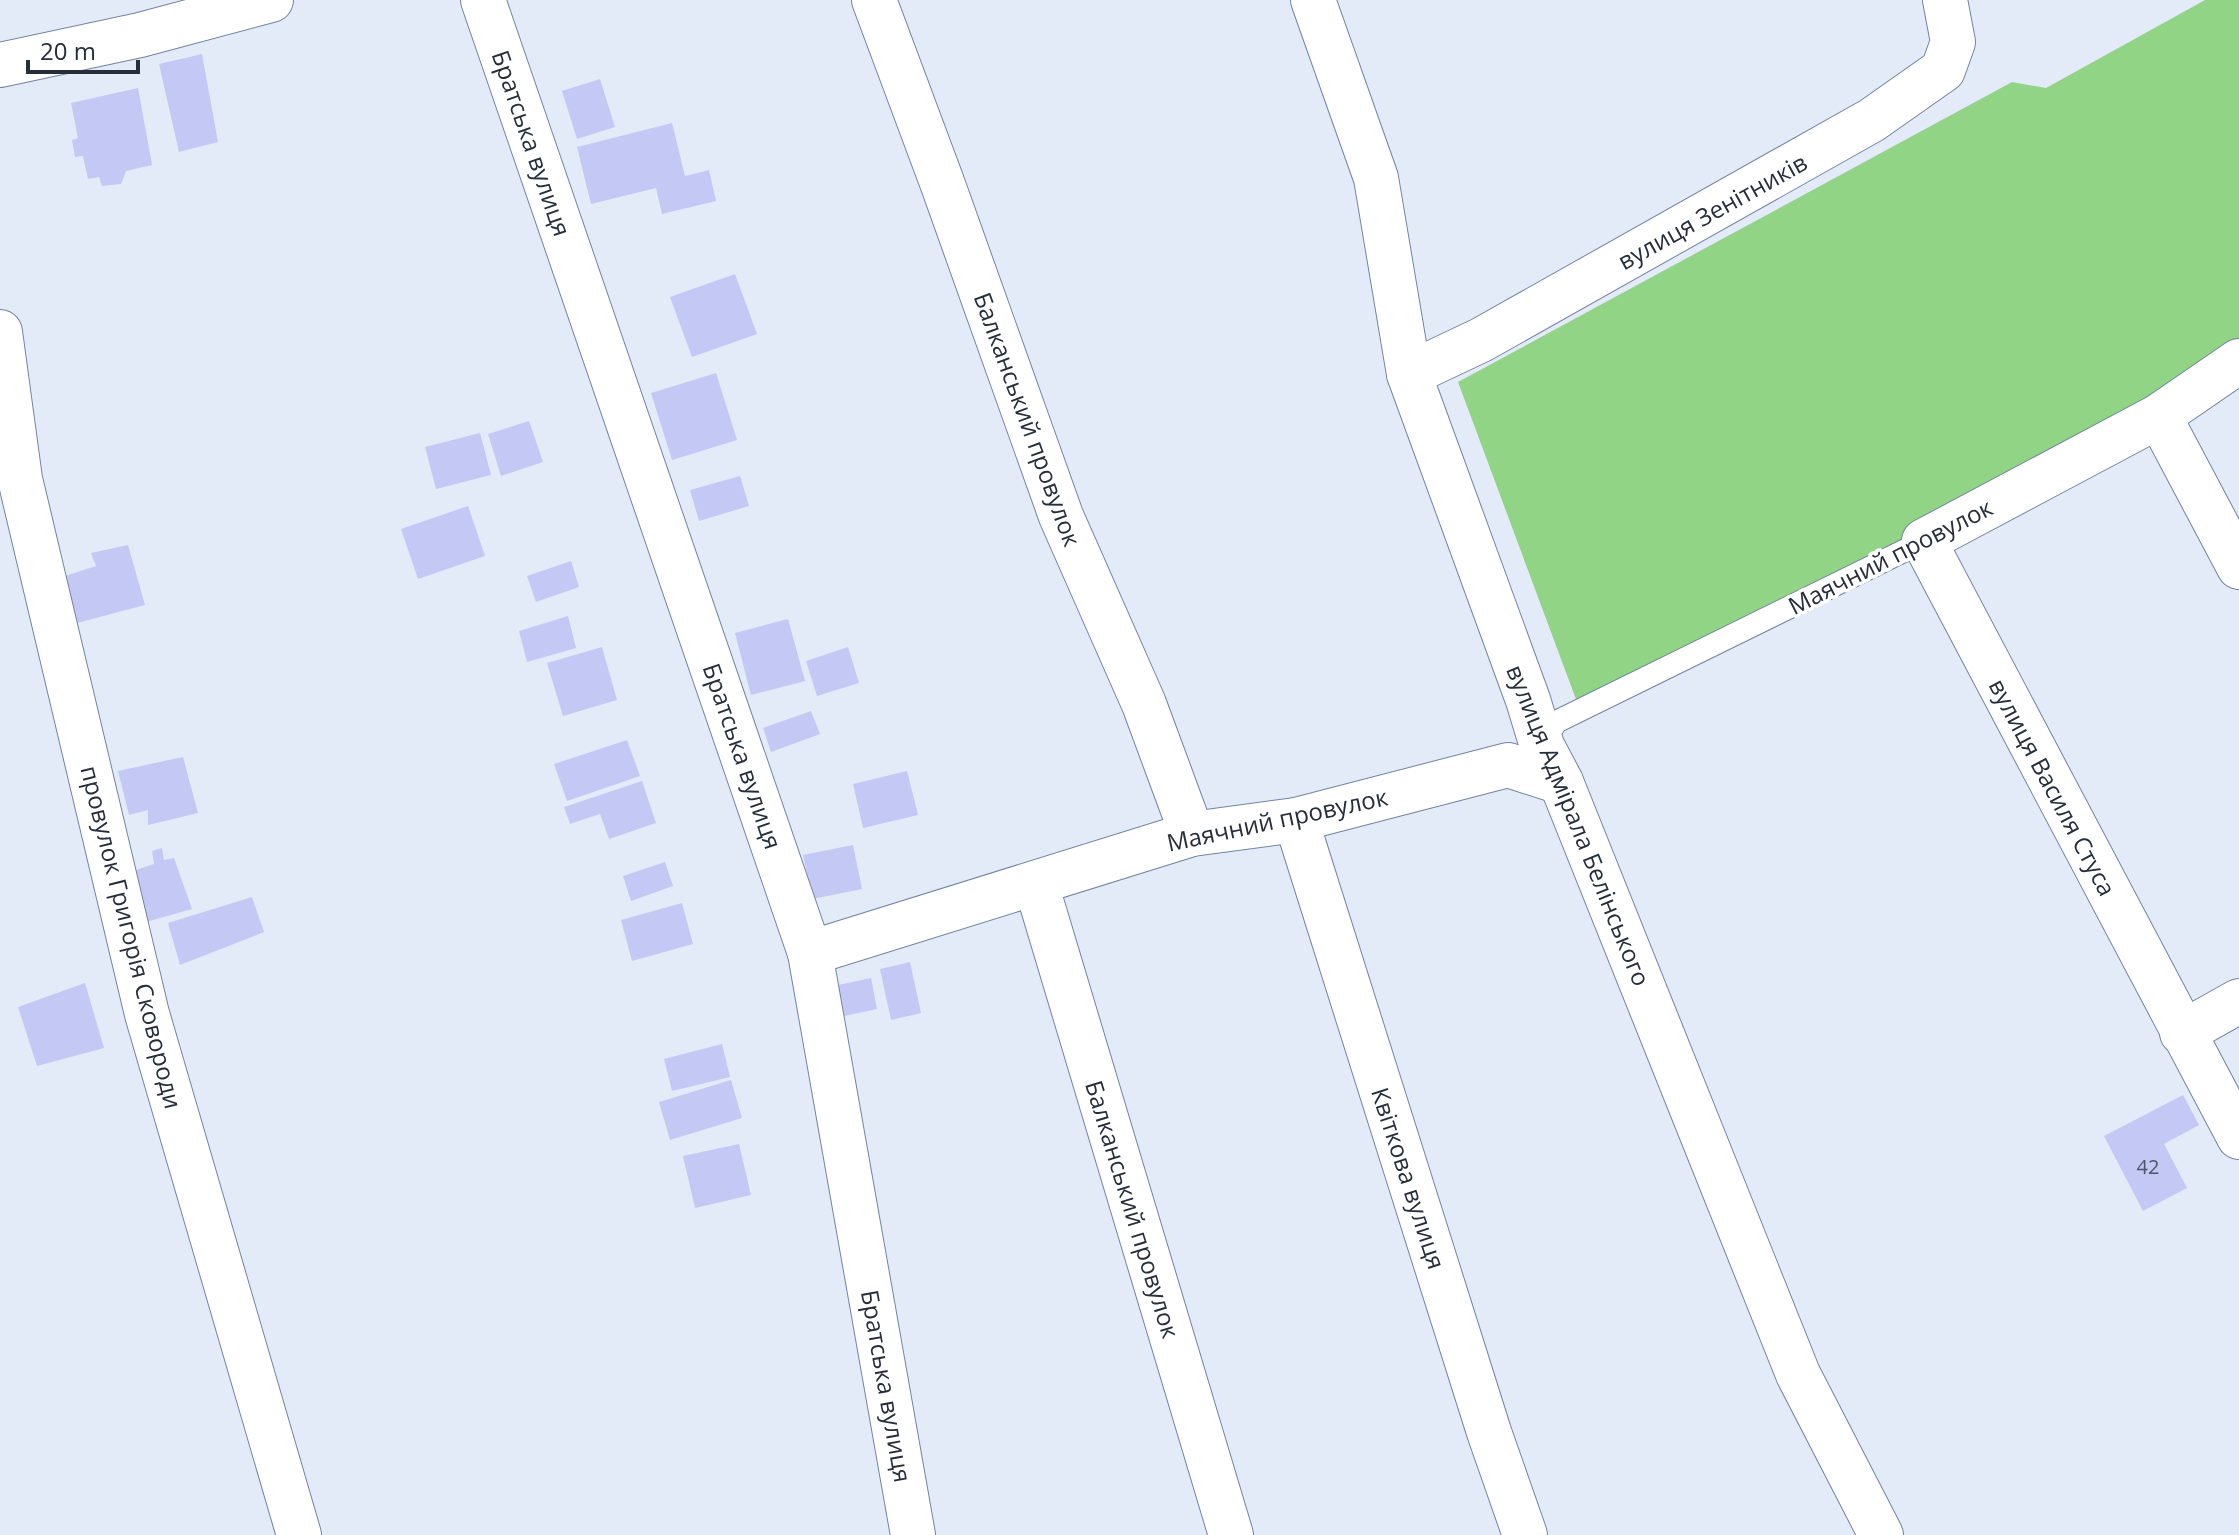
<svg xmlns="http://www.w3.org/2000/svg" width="2239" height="1535" font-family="'Open Sans',sans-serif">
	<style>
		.green { fill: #92d485 }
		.building { fill: #c4c8f4 }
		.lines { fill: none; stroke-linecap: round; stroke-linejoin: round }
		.lane-casing { stroke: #7184a3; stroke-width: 24 }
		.street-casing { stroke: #7184a3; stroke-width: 46 }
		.lane { stroke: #fff; stroke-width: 22 }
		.street { stroke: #fff; stroke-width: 44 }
		.labels { text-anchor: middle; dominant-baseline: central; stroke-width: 7; stroke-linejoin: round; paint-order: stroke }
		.number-label { font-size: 20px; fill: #4e5469 }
		.street-label { font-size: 24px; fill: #262e3b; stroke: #fff }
	</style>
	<rect width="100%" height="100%" fill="#e3ebf9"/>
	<path class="green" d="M 2205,0 L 2239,0 L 2239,340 L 2149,406 L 1926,530 L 1577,702 L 1458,382 L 2012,82 L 2046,88 Z"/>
	<g class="building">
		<path d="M 202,54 L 218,142 L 179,152 L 159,64 Z"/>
		<path d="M 600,79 L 615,127 L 577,139 L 562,91 Z"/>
		<path d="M 138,88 L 152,165 L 126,171 L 121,184 L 102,186 L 99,177 L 88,179 L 83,156 L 75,157 L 72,140 L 78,138 L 71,103 Z"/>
		<path d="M 672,123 L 685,176 L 709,170 L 716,201 L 662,214 L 656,188 L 591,204 L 577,147 Z"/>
		<path d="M 735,274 L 757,334 L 692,357 L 670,297 Z"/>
		<path d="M 716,373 L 737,440 L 672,460 L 651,393 Z"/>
		<path d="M 529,421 L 543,462 L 501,476 L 488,434 Z"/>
		<path d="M 480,433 L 491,475 L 436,489 L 425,447 Z"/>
		<path d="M 740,476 L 749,506 L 699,521 L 690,490 Z"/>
		<path d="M 468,506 L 485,556 L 418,579 L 401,529 Z"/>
		<path d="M 128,545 L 145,605 L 77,623 L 65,576 L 96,566 L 91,553 Z"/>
		<path d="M 571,561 L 579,587 L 536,602 L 527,576 Z"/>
		<path d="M 568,616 L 576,648 L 527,662 L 519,631 Z"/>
		<path d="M 788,619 L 805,681 L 751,695 L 735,633 Z"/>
		<path d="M 602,647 L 617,700 L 563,716 L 547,663 Z"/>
		<path d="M 848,647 L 859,683 L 817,696 L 806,661 Z"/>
		<path d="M 811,711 L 820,734 L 771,752 L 763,728 Z"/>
		<path d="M 627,740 L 640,776 L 567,801 L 554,764 Z"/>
		<path d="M 183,757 L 198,813 L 148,825 L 148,810 L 129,815 L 118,771 Z"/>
		<path d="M 907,771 L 918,815 L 863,828 L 853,784 Z"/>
		<path d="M 642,781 L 656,823 L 609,839 L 600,814 L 570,824 L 564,807 Z"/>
		<path d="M 853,845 L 862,889 L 812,899 L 803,855 Z"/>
		<path d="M 162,848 L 164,860 L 174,858 L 192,909 L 146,922 L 133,871 L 154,864 L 152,851 Z"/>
		<path d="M 665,862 L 673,886 L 631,901 L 623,876 Z"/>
		<path d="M 252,897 L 264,932 L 180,965 L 168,923 Z"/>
		<path d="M 682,903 L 693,944 L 632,961 L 621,920 Z"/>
		<path d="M 910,962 L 921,1013 L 891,1020 L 880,969 Z"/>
		<path d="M 871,978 L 877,1009 L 835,1018 L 829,987 Z"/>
		<path d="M 85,983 L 104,1048 L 37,1066 L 18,1007 Z"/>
		<path d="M 722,1044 L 730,1077 L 672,1091 L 664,1059 Z"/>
		<path d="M 731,1080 L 742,1118 L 670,1140 L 659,1102 Z"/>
		<path d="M 2183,1095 L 2199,1125 L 2164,1144 L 2187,1188 L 2143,1211 L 2104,1136 Z"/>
		<path d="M 739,1144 L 751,1195 L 695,1208 L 683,1156 Z"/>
	</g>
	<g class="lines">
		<g class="lane-casing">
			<path id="lane" d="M 1542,745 L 1556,722 L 1924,541"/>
		</g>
		<g class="street-casing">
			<g id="street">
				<path d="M 483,0 L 810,953 L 913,1535"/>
				<path d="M 874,0 L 943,185 L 1061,516 L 1144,704 L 1192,834"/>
				<path d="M 1313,0 L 1376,178 L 1409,374 L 1528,700 L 1542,746 L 1561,782 L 1798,1374 L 1881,1535"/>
				<path d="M 0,65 L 140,35 L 271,0"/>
				<path d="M 0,332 L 20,479 L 147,1014 L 299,1535"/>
				<path d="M 2239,361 L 2159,416 L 1924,541 L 2239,1137"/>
				<path d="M 1409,374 L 1481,340 L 1872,120 L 1943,70 L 1953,42 L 1945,0"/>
				<path d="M 2159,416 L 2239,567"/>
				<path d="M 1296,820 L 1489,1432 L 1525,1535"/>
				<path d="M 1036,884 L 1231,1535"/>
				<path d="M 810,953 L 1192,834 L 1296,820 L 1508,765 L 1561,782"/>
				<path d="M 2182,1033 L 2239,1001"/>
			</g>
		</g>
		<use href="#lane" class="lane"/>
		<use href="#street" class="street"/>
	</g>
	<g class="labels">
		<g class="number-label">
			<text x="2148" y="1166">42</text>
		</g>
		<g class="street-label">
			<text transform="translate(532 143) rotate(71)">Братська вулиця</text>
			<text transform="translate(1712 211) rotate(-29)">вулиця Зенітників</text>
			<text transform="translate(1028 419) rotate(70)">Балканський провулок</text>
			<text transform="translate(1890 556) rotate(-27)">Маячний провулок</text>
			<text transform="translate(743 756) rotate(71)">Братська вулиця</text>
			<text transform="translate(2053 787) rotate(62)">вулиця Василя Стуса</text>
			<text transform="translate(1277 819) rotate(-12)">Маячний провулок</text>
			<text transform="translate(1579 825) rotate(68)">вулиця Адмірала Белінського</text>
			<text transform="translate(132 937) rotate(76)">провулок Григорія Сковороди</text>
			<text transform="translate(1409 1178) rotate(72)">Квіткова вулиця</text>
			<text transform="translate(1133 1209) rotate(73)">Балканський провулок</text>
			<text transform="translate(887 1386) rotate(80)">Братська вулиця</text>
		</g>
	</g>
	<path d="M28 60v12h110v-12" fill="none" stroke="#262e3b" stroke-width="4"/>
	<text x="40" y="60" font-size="24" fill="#262e3b" stroke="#ffffff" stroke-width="6" paint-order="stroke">20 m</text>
</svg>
